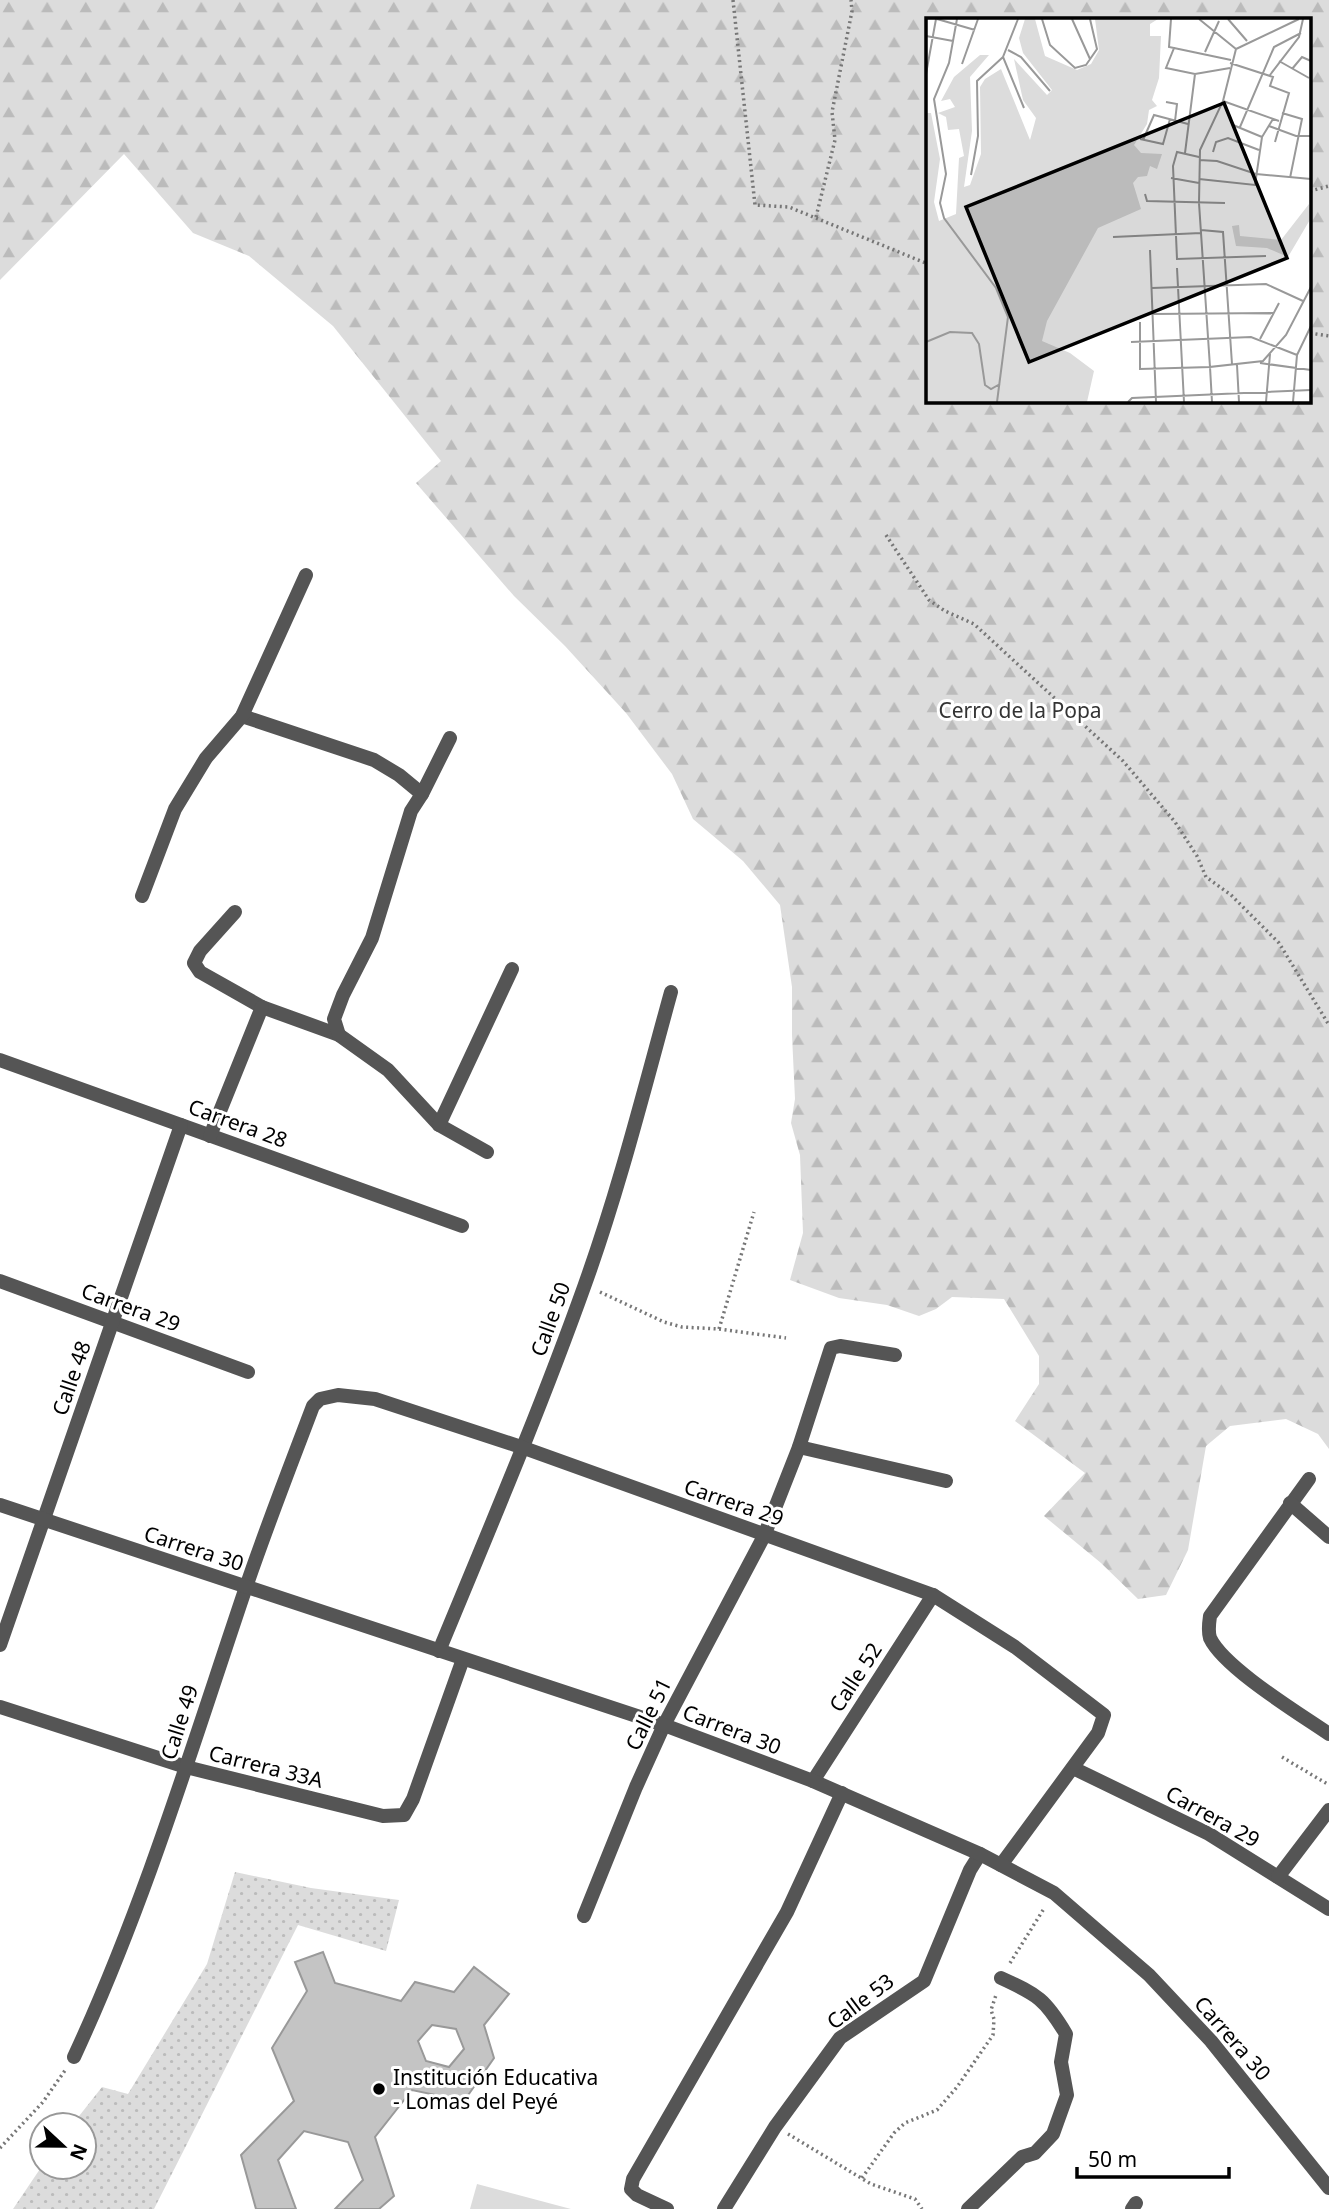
<svg xmlns="http://www.w3.org/2000/svg" width="1329" height="2209" font-family="'Noto Sans',sans-serif">
	<style>
		.green { fill: url(#green-dots) }
		.forest { fill: url(#forest-firs); fill-rule: evenodd }
		.pitch { fill: #dcdcdc }
		.building { fill: #c4c4c4; stroke: #999; stroke-width: 2; fill-rule: evenodd }
		.lines { fill: none; stroke-linecap: round; stroke-linejoin: round }
		.path { stroke: #777; stroke-width: 3.5; stroke-dasharray: 2 3.5; stroke-linecap: butt }
		.pedestrian { stroke: #555; stroke-width: 14 }
		.minor { stroke: #555; stroke-width: 14 }
		.tertiary { stroke: #555; stroke-width: 14 }
		.poi-dot { fill: #000; stroke: #fff; stroke-width: 2.5 }
		.labels { text-anchor: middle; dominant-baseline: central; stroke-width: 6; stroke-linejoin: round; paint-order: stroke }
		.park-label { font-size: 21px; fill: #333; stroke: #fff }
		.street-label { font-size: 21px; fill: #000; stroke: #fff }
		.poi-label { font-size: 21px; fill: #000; stroke: #fff; text-anchor: start }
		.inset-road { fill: none; stroke: #999; stroke-width: 2 }
		.view { fill: #000; fill-opacity: 0.15; stroke: #000; stroke-width: 3.5 }
		.inset-edge { fill: none; stroke: #000; stroke-width: 3.5 }
	</style>
	<defs>
		<pattern id="green-dots" width="8" height="8" patternUnits="userSpaceOnUse" patternTransform="scale(1.75)"><rect width="8" height="8" fill="#dcdcdc"/><path d="M2 2h.1M6 6h.1" fill="none" stroke="#bbb" stroke-width="1.8" stroke-linecap="round"/></pattern>
		<pattern id="forest-firs" width="22" height="20" patternUnits="userSpaceOnUse" patternTransform="scale(1.75)"><rect width="22" height="20" fill="#dcdcdc"/><path d="M5 1l3.5 6h-7zM16 11l3.5 6h-7z" fill="#bbb"/></pattern>
	</defs>
	<rect width="100%" height="100%" fill="#fff"/>
	<path class="green" d="M 235,1872 L 311,1888 L 399,1900 L 386,1951 L 298,1925 L 154,2209 L 13,2209 L 42,2166 L 84,2167 L 84,2125 L 72,2125 L 102,2087 L 128,2094 L 207,1964 Z"/>
	<path class="forest" d="M 0,0 L 1329,0 L 1329,1449 L 1318,1434 L 1286,1419 L 1230,1426 L 1206,1446 L 1188,1550 L 1166,1595 L 1138,1599 L 1101,1563 L 1044,1516 L 1085,1473 L 1015,1421 L 1039,1384 L 1039,1356 L 1004,1299 L 952,1297 L 936,1309 L 919,1316 L 887,1305 L 839,1298 L 790,1280 L 803,1233 L 800,1155 L 791,1123 L 795,1099 L 792,1035 L 792,987 L 780,905 L 743,861 L 693,819 L 672,774 L 626,713 L 565,646 L 514,596 L 416,483 L 441,461 L 333,326 L 249,256 L 193,233 L 124,154 L 0,280 ZM 928,19 L 1310,19 L 1310,401 L 928,401 Z"/>
	<path class="pitch" d="M 477,2184 L 571,2209 L 470,2209 Z"/>
	<path class="building" d="M 323,1952 L 335,1983 L 401,2001 L 415,1982 L 454,1992 L 474,1967 L 509,1994 L 484,2025 L 494,2058 L 464,2101 L 412,2090 L 375,2137 L 394,2196 L 379,2209 L 335,2209 L 363,2180 L 348,2142 L 304,2131 L 278,2160 L 296,2209 L 256,2209 L 241,2155 L 294,2101 L 272,2048 L 307,1991 L 295,1962 ZM 432,2025 L 456,2029 L 464,2049 L 449,2067 L 426,2061 L 418,2041 Z"/>
	<g class="lines">
		<g class="path">
			<path d="M 733,0 L 755,205 L 789,207 L 928,264"/>
			<path d="M 1310,191 L 1329,186"/>
			<path d="M 816,217 L 835,140 L 832,112 L 852,11 L 851,0"/>
			<path d="M 1310,333 L 1329,336"/>
			<path d="M 886,535 L 929,600 L 945,611 L 974,624 L 1123,761 L 1175,822 L 1197,856 L 1206,877 L 1231,895 L 1279,943 L 1329,1025"/>
			<path d="M 600,1292 L 664,1322 L 682,1327 L 719,1329 L 786,1338"/>
			<path d="M 719,1329 L 754,1212"/>
			<path d="M 1282,1757 L 1329,1785"/>
			<path d="M 1010,1963 L 1045,1907"/>
			<path d="M 788,2134 L 871,2184 L 915,2199 L 922,2209"/>
			<path d="M 0,2148 L 43,2102 L 66,2069"/>
			<path d="M 862,2178 L 894,2133 L 905,2123 L 937,2110 L 957,2087 L 993,2035 L 994,2019 L 991,2010 L 996,1995"/>
		</g>
		<g class="pedestrian">
			<path d="M 242,716 L 374,760 L 399,775 L 422,794"/>
			<path d="M 142,896 L 175,809 L 206,758 L 242,716 L 306,575"/>
			<path d="M 235,912 L 200,951 L 194,963 L 200,972 L 262,1007 L 339,1035 L 388,1070 L 439,1125 L 487,1152"/>
			<path d="M 339,1035 L 334,1019 L 343,995 L 372,938 L 411,811 L 422,794 L 450,738"/>
			<path d="M 439,1125 L 512,969"/>
		</g>
		<g class="minor">
			<path d="M 0,1060 L 462,1226"/>
			<path d="M 210,1136 L 262,1007"/>
			<path d="M 0,1281 L 248,1372"/>
			<path d="M 799,1447 L 946,1481"/>
			<path d="M 1309,1479 L 1210,1616 C 1209,1623 1208,1632 1210,1638 C 1224,1668 1300,1714 1329,1734"/>
			<path d="M 1290,1503 L 1329,1537"/>
			<path d="M 0,1645 L 181,1125"/>
			<path d="M 439,1651 C 489,1530 540,1410 584,1287 C 619,1190 644,1090 671,992"/>
			<path d="M 0,1707 L 186,1767 L 383,1816 L 404,1815 L 413,1799 L 463,1659"/>
			<path d="M 1073,1768 L 1209,1834 L 1329,1909"/>
			<path d="M 813,1781 L 933,1595"/>
			<path d="M 1278,1877 L 1329,1810"/>
			<path d="M 584,1916 L 636,1787 L 664,1725 L 764,1536 L 799,1447 L 831,1348 L 840,1346 L 895,1355"/>
			<path d="M 74,2057 C 144,1906 192,1747 245,1590 C 266,1528 290,1467 313,1406 L 320,1399 L 338,1395 L 375,1399 L 524,1448 L 933,1595 L 1015,1647 L 1104,1715 L 1098,1733 L 1001,1865"/>
			<path d="M 667,2209 L 637,2195 L 631,2189 L 633,2179 L 787,1912 L 842,1793"/>
			<path d="M 724,2209 L 775,2127 L 840,2038 L 924,1981 L 970,1870 L 980,1854"/>
			<path d="M 968,2209 L 1022,2157 L 1035,2153 L 1053,2134 L 1067,2095 L 1061,2062 L 1066,2034 C 1045,1999 1038,1995 1001,1978"/>
			<path d="M 1132,2209 L 1136,2203"/>
		</g>
		<path class="tertiary" d="M 0,1505 L 664,1725 L 813,1781 L 980,1854 L 1054,1893 L 1149,1975 L 1211,2041 L 1329,2188"/>
	</g>
	<circle class="poi-dot" cx="379" cy="2089" r="7"/>
	<g class="labels">
		<g class="park-label">
			<text x="1020" y="710">Cerro de la Popa</text>
		</g>
		<g class="street-label">
			<text transform="translate(238 1123) rotate(20)">Carrera 28</text>
			<text transform="translate(131 1307) rotate(20)">Carrera 29</text>
			<text transform="translate(550 1319) rotate(-70)">Calle 50</text>
			<text transform="translate(71 1378) rotate(-71)">Calle 48</text>
			<text transform="translate(734 1502) rotate(19)">Carrera 29</text>
			<text transform="translate(194 1548) rotate(18)">Carrera 30</text>
			<text transform="translate(855 1677) rotate(-57)">Calle 52</text>
			<text transform="translate(648 1714) rotate(-64)">Calle 51</text>
			<text transform="translate(179 1722) rotate(-72)">Calle 49</text>
			<text transform="translate(732 1729) rotate(21)">Carrera 30</text>
			<text transform="translate(266 1766) rotate(14)">Carrera 33A</text>
			<text transform="translate(1213 1816) rotate(29)">Carrera 29</text>
			<text transform="translate(860 2001) rotate(-37)">Calle 53</text>
			<text transform="translate(1233 2038) rotate(49)">Carrera 30</text>
		</g>
		<g class="poi-label">
			<text x="393" y="2077">Institución Educativa<tspan x="393" dy="24">- Lomas del Peyé</tspan></text>
		</g>
	</g>
	<g transform="translate(926 18)">
		<rect width="385" height="385" fill="#fff"/>
		<path d="M 383,186 L 385,200 L 362,239 L 341,230 L 310,228 L 306,208 L 313,207 L 314,218 L 355,222 Z" fill="#dcdcdc"/>
		<path d="M 99,1 L 109,1 L 119,38 L 151,52 L 165,46 L 173,32 L 169,1 L 232,1 L 224,6 L 224,18 L 235,18 L 233,60 L 226,82 L 231,88 L 223,92 L 221,106 L 208,127 L 215,135 L 236,136 L 231,151 L 224,148 L 221,158 L 212,159 L 207,165 L 215,191 L 172,210 L 121,303 L 116,323 L 144,335 L 168,353 L 161,384 L 0,384 L 0,95 L 5,95 L 14,141 L 8,184 L 13,203 L 30,196 L 33,140 L 38,138 L 33,111 L 22,112 L 20,99 L 12,95 L 29,89 L 24,81 L 15,83 L 28,59 L 54,37 L 63,37 L 44,59 L 46,113 L 38,169 L 44,167 L 55,136 L 54,69 L 59,61 L 75,51 L 104,122 L 110,100 L 97,82 L 88,41 L 121,77 L 126,72 L 97,35 L 93,20 Z" fill="#dcdcdc"/>
		<path class="inset-road" d="M 11,1 L 49,12M 31,1 L 23,45 L 8,81 L 20,156 L 14,185 L 18,200 L 70,270 L 82,299 L 71,384M 92,1 L 77,39 L 98,90M 116,1 L 124,27 L 149,50 L 160,47 L 171,31 L 164,1M 146,1 L 164,41M 245,1 L 243,29 L 248,30 L 240,50 L 269,56 L 304,50M 273,1 L 310,31M 302,1 L 321,23M 0,18 L 27,23M 248,30 L 305,42M 82,32 L 95,39 L 124,73M 279,34 L 293,3M 353,43 L 383,60M 304,45 L 347,59 L 344,68 L 363,75 L 349,124M 36,46 L 52,1M 366,51 L 376,39 L 385,43M 0,56 L 10,1M 344,57 L 373,19 L 377,1M 297,83 L 353,103M 240,84 L 251,86 L 249,103M 356,95 L 376,101 L 364,160M 307,107 L 336,119M 343,108 L 370,118 L 385,118M 314,109 L 348,29 L 375,15M 214,121 L 237,126 L 244,101M 217,122 L 228,97 L 262,106M 287,134 L 290,124 L 302,120 L 333,132M 259,135 L 269,56M 273,139 L 251,134 L 247,148 L 251,241 L 340,238M 273,142 L 291,143 L 330,156 L 385,161M 45,157 L 52,118 L 51,63 L 77,39M 245,160 L 273,165M 273,161 L 329,167 L 336,119 L 347,101M 219,176 L 221,183 L 299,185M 275,212 L 297,214 L 306,346M 187,219 L 275,215M 224,232 L 230,384M 251,250 L 258,384M 226,270 L 340,266 L 377,283M 227,296 L 348,295M 214,304 L 214,351 L 284,349 L 273,185 L 274,132 L 297,83 L 310,31 L 373,1M 334,321 L 353,285M 0,324 L 24,314 L 46,315 L 53,326 L 59,367 L 65,371 L 74,366M 205,324 L 325,319 L 371,337M 334,345 L 385,352M 311,347 L 313,384M 202,384 L 206,380 L 385,372M 286,384 L 284,349 L 337,343 L 360,317 L 385,269M 340,384 L 344,336M 367,384 L 371,337 L 385,308"/>
		<path class="view" d="M 298,85 L 361,240 L 103,344 L 40,189 Z"/>
		<rect width="385" height="385" class="inset-edge"/>
	</g>
	<g transform="translate(63 2146) rotate(112)"><circle r="33" fill="#ffffff" stroke="#999999" stroke-width="2"/>
	<path d="M0-5L12 26L0 18L-12 26Z" fill="#000000"/>
	<text y="-10" font-size="19" font-weight="bold" text-anchor="middle" fill="#000000">N</text>
	</g>
	<path d="M1077 2167v10h152v-10" fill="none" stroke="#000000" stroke-width="3.5"/>
	<text x="1088" y="2167" font-size="21" fill="#000000" stroke="#ffffff" stroke-width="5" paint-order="stroke">50 m</text>
</svg>
